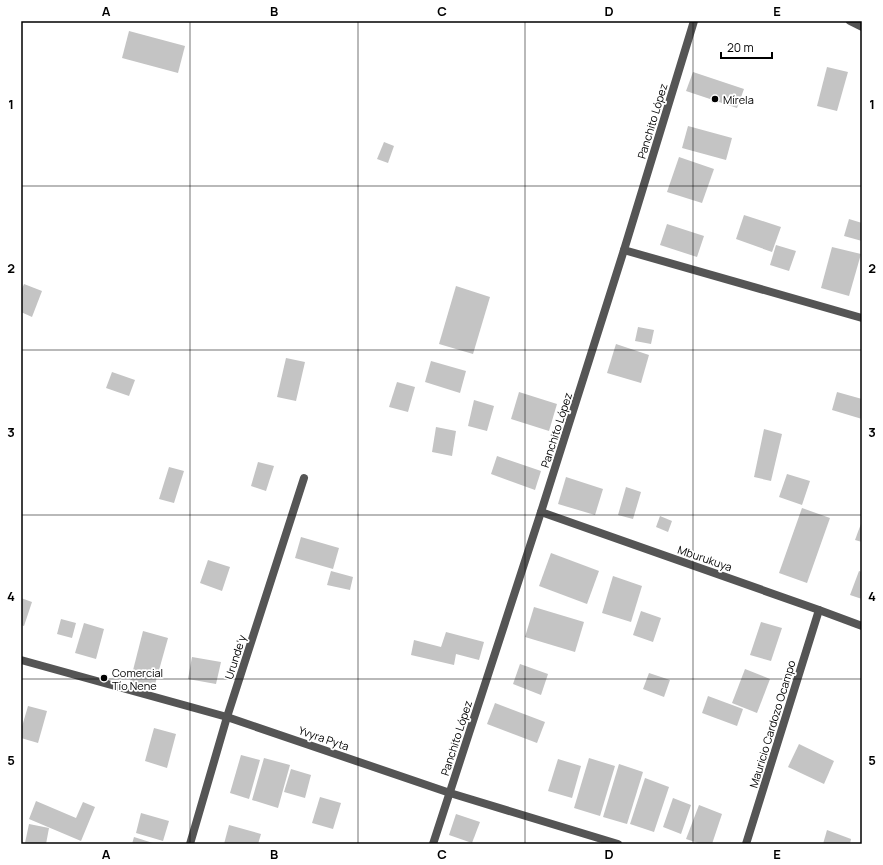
<svg xmlns="http://www.w3.org/2000/svg" width="883" height="865" font-family="Manrope,sans-serif">
	<style>
		.building { fill: #c4c4c4 }
		.lines { fill: none; stroke-linecap: round; stroke-linejoin: round }
		.minor { stroke: #555; stroke-width: 8 }
		.grid { fill: none; stroke: #000; stroke-width: 1; stroke-opacity: 0.55 }
		.poi-dot { fill: #000; stroke: #fff; stroke-width: 1.5 }
		.labels { text-anchor: middle; dominant-baseline: central; stroke-width: 3.5; stroke-linejoin: round; paint-order: stroke }
		.poi-label { font-size: 11px; fill: #000; stroke: #fff; text-anchor: start }
		.street-label { font-size: 11px; fill: #000; stroke: #fff }
		.neatline { fill: none; stroke: #000; stroke-width: 1.5 }
		.grid-label { font-size: 13px; text-anchor: middle; font-weight: bold; fill: #000 }
	</style>
	<rect width="100%" height="100%" fill="#fff"/>
	<g class="building">
		<path d="M 129,31 L 185,46 L 178,73 L 122,58 Z"/>
		<path d="M 827,67 L 848,72 L 837,111 L 817,106 Z"/>
		<path d="M 693,72 L 744,89 L 737,108 L 686,91 Z"/>
		<path d="M 688,126 L 732,138 L 726,160 L 682,148 Z"/>
		<path d="M 384,142 L 394,146 L 388,163 L 377,159 Z"/>
		<path d="M 679,157 L 714,169 L 702,203 L 667,192 Z"/>
		<path d="M 744,215 L 781,227 L 772,252 L 736,239 Z"/>
		<path d="M 849,219 L 862,223 L 862,241 L 844,236 Z"/>
		<path d="M 667,224 L 704,236 L 697,257 L 660,245 Z"/>
		<path d="M 776,245 L 796,251 L 789,271 L 770,265 Z"/>
		<path d="M 832,247 L 861,254 L 849,296 L 821,288 Z"/>
		<path d="M 24,284 L 42,291 L 32,317 L 21,312 L 21,291 Z"/>
		<path d="M 456,286 L 490,297 L 473,354 L 439,344 Z"/>
		<path d="M 638,327 L 654,330 L 651,344 L 635,341 Z"/>
		<path d="M 616,344 L 649,355 L 641,383 L 607,373 Z"/>
		<path d="M 286,358 L 305,362 L 296,401 L 277,397 Z"/>
		<path d="M 431,361 L 466,371 L 460,393 L 425,382 Z"/>
		<path d="M 112,372 L 135,380 L 129,396 L 106,388 Z"/>
		<path d="M 397,382 L 415,387 L 408,412 L 389,407 Z"/>
		<path d="M 519,392 L 557,404 L 549,431 L 511,419 Z"/>
		<path d="M 837,392 L 862,399 L 862,419 L 832,410 Z"/>
		<path d="M 474,400 L 494,406 L 487,431 L 468,426 Z"/>
		<path d="M 436,427 L 456,431 L 452,456 L 432,452 Z"/>
		<path d="M 764,429 L 782,434 L 771,481 L 754,477 Z"/>
		<path d="M 497,456 L 541,471 L 535,490 L 491,474 Z"/>
		<path d="M 258,462 L 274,466 L 266,491 L 251,486 Z"/>
		<path d="M 169,467 L 184,471 L 174,503 L 159,499 Z"/>
		<path d="M 787,474 L 810,481 L 802,505 L 779,497 Z"/>
		<path d="M 566,477 L 603,489 L 595,515 L 558,504 Z"/>
		<path d="M 626,487 L 641,492 L 633,519 L 618,515 Z"/>
		<path d="M 802,508 L 830,518 L 807,583 L 779,573 Z"/>
		<path d="M 660,516 L 672,521 L 668,532 L 656,527 Z"/>
		<path d="M 862,521 L 862,542 L 855,540 Z"/>
		<path d="M 301,537 L 339,548 L 333,569 L 295,558 Z"/>
		<path d="M 551,553 L 599,571 L 587,604 L 539,586 Z"/>
		<path d="M 208,560 L 230,567 L 222,591 L 200,583 Z"/>
		<path d="M 331,571 L 353,577 L 350,590 L 327,585 Z"/>
		<path d="M 859,571 L 862,572 L 862,599 L 850,595 Z"/>
		<path d="M 613,576 L 642,586 L 631,622 L 602,613 Z"/>
		<path d="M 21,598 L 32,602 L 24,626 L 21,625 Z"/>
		<path d="M 534,607 L 584,622 L 575,652 L 525,637 Z"/>
		<path d="M 641,611 L 661,618 L 653,642 L 633,635 Z"/>
		<path d="M 61,619 L 76,623 L 72,638 L 57,634 Z"/>
		<path d="M 761,622 L 782,628 L 771,661 L 750,655 Z"/>
		<path d="M 84,623 L 104,629 L 96,659 L 75,653 Z"/>
		<path d="M 143,631 L 168,638 L 154,688 L 130,682 Z"/>
		<path d="M 446,632 L 484,642 L 479,660 L 456,654 L 454,665 L 411,655 L 414,640 L 441,647 Z"/>
		<path d="M 192,657 L 221,662 L 216,684 L 188,679 Z"/>
		<path d="M 520,664 L 548,674 L 541,695 L 513,684 Z"/>
		<path d="M 745,669 L 770,679 L 757,713 L 732,703 Z"/>
		<path d="M 649,673 L 670,680 L 664,697 L 643,689 Z"/>
		<path d="M 708,696 L 743,709 L 737,726 L 702,713 Z"/>
		<path d="M 495,703 L 545,722 L 537,743 L 487,724 Z"/>
		<path d="M 28,706 L 47,711 L 38,743 L 21,738 L 21,730 Z"/>
		<path d="M 154,728 L 176,734 L 167,768 L 145,761 Z"/>
		<path d="M 799,744 L 834,761 L 824,784 L 788,767 Z"/>
		<path d="M 241,755 L 260,760 L 249,799 L 230,793 Z"/>
		<path d="M 264,758 L 290,765 L 278,808 L 252,800 Z"/>
		<path d="M 589,758 L 615,766 L 600,816 L 574,808 Z"/>
		<path d="M 558,759 L 581,766 L 572,798 L 548,791 Z"/>
		<path d="M 619,764 L 643,772 L 627,824 L 603,817 Z"/>
		<path d="M 291,769 L 311,775 L 305,798 L 284,792 Z"/>
		<path d="M 645,778 L 669,787 L 654,832 L 630,824 Z"/>
		<path d="M 320,797 L 341,803 L 333,829 L 312,823 Z"/>
		<path d="M 673,798 L 691,805 L 681,834 L 663,827 Z"/>
		<path d="M 36,801 L 76,818 L 83,802 L 95,807 L 81,841 L 29,819 Z"/>
		<path d="M 699,805 L 722,814 L 712,844 L 701,844 L 686,839 Z"/>
		<path d="M 141,813 L 169,821 L 163,841 L 136,833 Z"/>
		<path d="M 456,814 L 480,822 L 472,843 L 449,835 Z"/>
		<path d="M 29,824 L 49,828 L 46,844 L 25,843 Z"/>
		<path d="M 229,825 L 261,834 L 258,844 L 224,844 Z"/>
		<path d="M 827,830 L 851,839 L 850,844 L 823,844 Z"/>
		<path d="M 134,837 L 156,844 L 132,844 Z"/>
	</g>
	<g class="lines">
		<g class="minor">
			<path d="M 850,21 L 862,27"/>
			<path d="M 624,250 L 862,318"/>
			<path d="M 541,512 L 819,610 L 862,626"/>
			<path d="M 21,660 L 227,717 L 450,793 L 618,844"/>
			<path d="M 190,844 L 227,717 L 304,478"/>
			<path d="M 433,844 L 541,512 L 624,250 L 694,21"/>
			<path d="M 746,844 L 819,610"/>
		</g>
	</g>
	<path class="grid" d="M 190,21 L 190,844M 358,21 L 358,844M 525,21 L 525,844M 693,21 L 693,844M 21,186 L 862,186M 21,350 L 862,350M 21,515 L 862,515M 21,679 L 862,679"/>
	<g class="poi-dot">
		<circle cx="715" cy="99" r="4"/>
		<circle cx="104" cy="678" r="4"/>
	</g>
	<g class="labels">
		<g class="poi-label">
			<text x="723" y="99">Mírela</text>
			<text x="112" y="672">Comercial<tspan x="112" dy="13">Tío Nene</tspan></text>
		</g>
		<g class="street-label">
			<text transform="translate(652 121) rotate(-73)">Panchito López</text>
			<text transform="translate(556 430) rotate(-72)">Panchito López</text>
			<text transform="translate(705 558) rotate(19)">Mburukuya</text>
			<text transform="translate(235 657) rotate(-72)">Urunde'y</text>
			<text transform="translate(772 724) rotate(-73)">Mauricio Cardozo Ocampo</text>
			<text transform="translate(324 738) rotate(19)">Yvyra Pyta</text>
			<text transform="translate(456 738) rotate(-72)">Panchito López</text>
		</g>
	</g>
	<rect width="883" height="865" fill="none" stroke="#ffffff" stroke-width="44"/>
	<path d="M721 52v6h51v-6" fill="none" stroke="#000000" stroke-width="2"/>
	<text x="727" y="52" font-size="12" fill="#000000" stroke="#ffffff" stroke-width="3" paint-order="stroke">20 m</text>
	<rect x="22" y="22" width="839" height="821" class="neatline"/>
	<g class="grid-label">
		<text x="106" y="16">A</text>
		<text x="274" y="16">B</text>
		<text x="442" y="16">C</text>
		<text x="609" y="16">D</text>
		<text x="777" y="16">E</text>
		<text x="11" y="109">1</text>
		<text x="872" y="109">1</text>
		<text x="11" y="273">2</text>
		<text x="872" y="273">2</text>
		<text x="11" y="437">3</text>
		<text x="872" y="437">3</text>
		<text x="11" y="601">4</text>
		<text x="872" y="601">4</text>
		<text x="11" y="765">5</text>
		<text x="872" y="765">5</text>
		<text x="106" y="859">A</text>
		<text x="274" y="859">B</text>
		<text x="442" y="859">C</text>
		<text x="609" y="859">D</text>
		<text x="777" y="859">E</text>
	</g>
</svg>
